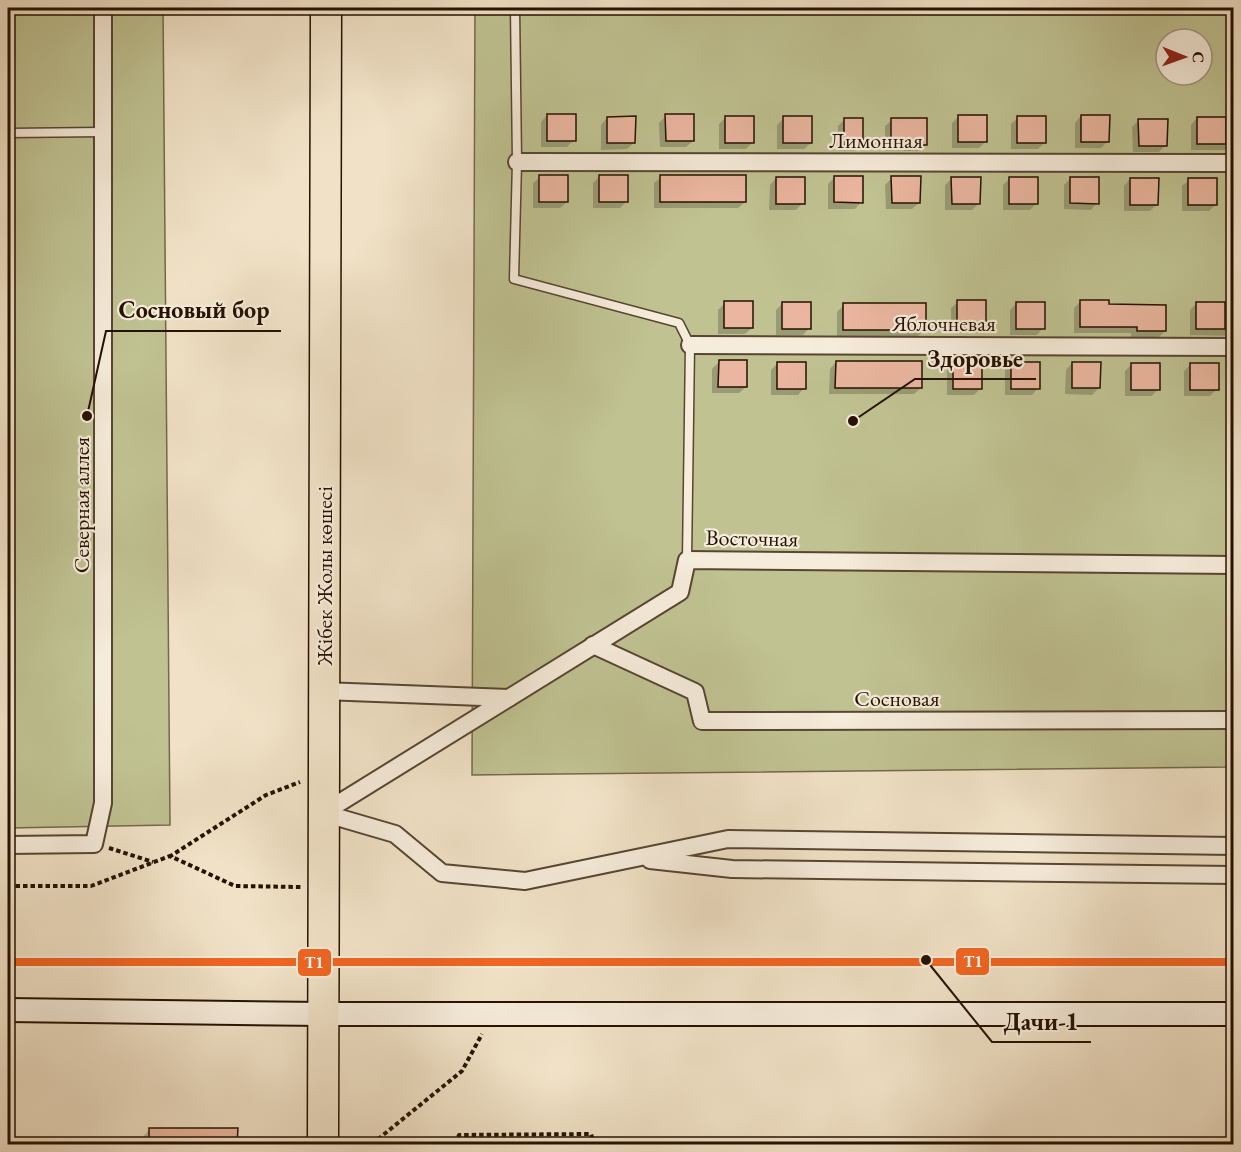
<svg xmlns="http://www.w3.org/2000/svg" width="1241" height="1152" font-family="'EB Garamond',serif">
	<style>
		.green { fill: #c0c292; stroke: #726a4a; stroke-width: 1.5; fill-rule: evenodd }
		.shadow { fill: #0003 }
		.building { fill: #eab69f; stroke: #251101; stroke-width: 1.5 }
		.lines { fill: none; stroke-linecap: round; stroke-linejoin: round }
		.lane-casing { stroke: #584532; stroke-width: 11 }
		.street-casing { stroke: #584532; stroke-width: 20 }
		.secondary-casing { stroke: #251101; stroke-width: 26 }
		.highway-casing { stroke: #251101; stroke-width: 33 }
		.path { stroke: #251101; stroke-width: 4; stroke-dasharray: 4.5 3; stroke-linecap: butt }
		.lane { stroke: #f6ecdb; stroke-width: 8 }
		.street { stroke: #f6ecdb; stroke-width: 16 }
		.secondary { stroke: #f6ecdb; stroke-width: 22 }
		.highway { stroke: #f1e2c7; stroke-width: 30 }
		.tram-1-casing { stroke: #f6ecdb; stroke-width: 12 }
		.tram-1 { stroke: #f26522; stroke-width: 8 }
		.labels { text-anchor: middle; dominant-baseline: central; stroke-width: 4.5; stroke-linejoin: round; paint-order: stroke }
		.street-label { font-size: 22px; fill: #251101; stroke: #f6ecdb }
		.leader { fill: none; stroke: #251101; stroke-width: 2 }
		.callout-dot { fill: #251101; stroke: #f6ecdb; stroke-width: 2 }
		.callout-label { font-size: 24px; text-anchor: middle; font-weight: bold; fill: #251101; stroke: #f6ecdb; stroke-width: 4.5; stroke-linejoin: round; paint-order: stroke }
		.line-badge { stroke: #f6ecdb; stroke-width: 2 }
		.badge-label { font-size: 16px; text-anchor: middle; font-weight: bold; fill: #fff }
	</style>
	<rect width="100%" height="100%" fill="#f1e2c7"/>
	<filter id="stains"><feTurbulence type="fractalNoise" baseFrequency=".00333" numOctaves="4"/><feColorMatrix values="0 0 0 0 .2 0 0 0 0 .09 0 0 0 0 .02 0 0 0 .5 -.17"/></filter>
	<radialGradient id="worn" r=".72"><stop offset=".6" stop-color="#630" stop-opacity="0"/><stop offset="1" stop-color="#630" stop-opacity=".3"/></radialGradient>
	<g class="green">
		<path d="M 8,8 L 163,8 L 170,825 L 8,828 Z"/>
		<path d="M 475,8 L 1233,8 L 1233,767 L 472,775 ZM 1166,39 L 1202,39 L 1202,75 L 1166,75 Z"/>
	</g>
	<g class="shadow">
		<path d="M 535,8 L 564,8 L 562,10 L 535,10 Z"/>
		<path d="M 595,8 L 624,8 L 622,10 L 595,10 Z"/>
		<path d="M 656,8 L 743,8 L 740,10 L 656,10 Z"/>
		<path d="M 781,8 L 803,8 L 798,12 L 781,12 Z"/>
		<path d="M 830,8 L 860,8 L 857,10 L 830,10 Z"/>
		<path d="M 887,8 L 918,8 L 914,11 L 887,11 Z"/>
		<path d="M 947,8 L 978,8 L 974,12 L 947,12 Z"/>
		<path d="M 1005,8 L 1036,8 L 1032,12 L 1005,12 Z"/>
		<path d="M 1066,8 L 1097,8 L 1093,11 L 1066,11 Z"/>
		<path d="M 1137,8 L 1158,8 L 1152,13 L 1137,13 Z"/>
		<path d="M 1184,8 L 1216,8 L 1211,13 L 1184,13 Z"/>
		<path d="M 547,115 L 574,140 L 567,147 L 541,147 L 541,122 Z"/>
		<path d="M 666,116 L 693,141 L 686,147 L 660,147 L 659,123 Z"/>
		<path d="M 959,116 L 986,141 L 979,148 L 952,148 L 952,123 Z"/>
		<path d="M 1081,116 L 1108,141 L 1101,148 L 1075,148 L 1075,123 Z"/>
		<path d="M 726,117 L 753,142 L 746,149 L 719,149 L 719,124 Z"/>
		<path d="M 607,118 L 634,143 L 627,149 L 601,150 L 601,125 Z"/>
		<path d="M 784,118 L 811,143 L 804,149 L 777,149 L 777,125 Z"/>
		<path d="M 1018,118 L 1044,143 L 1038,149 L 1011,149 L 1011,124 Z"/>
		<path d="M 1197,118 L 1234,119 L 1234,150 L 1191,150 L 1191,125 Z"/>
		<path d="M 845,119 L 862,144 L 855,151 L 838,151 L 838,126 Z"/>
		<path d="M 892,120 L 926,144 L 919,151 L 885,151 L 885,126 Z"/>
		<path d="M 1139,120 L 1166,145 L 1159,152 L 1133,152 L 1132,127 Z"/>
		<path d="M 600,176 L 627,201 L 620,208 L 593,208 L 593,183 Z"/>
		<path d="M 540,177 L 567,202 L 560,208 L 533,208 L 533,183 Z"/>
		<path d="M 661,177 L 745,202 L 738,208 L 654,208 L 654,183 Z"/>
		<path d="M 835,177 L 861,202 L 855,209 L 828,209 L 828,184 Z"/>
		<path d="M 776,178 L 803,203 L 796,210 L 769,210 L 770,185 Z"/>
		<path d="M 892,178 L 919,203 L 912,209 L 886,209 L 885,185 Z"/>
		<path d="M 952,178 L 979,203 L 972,210 L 945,210 L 945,185 Z"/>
		<path d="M 1010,178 L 1037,203 L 1030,210 L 1003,210 L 1003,185 Z"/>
		<path d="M 1071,178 L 1097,203 L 1091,210 L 1064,209 L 1064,185 Z"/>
		<path d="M 1130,179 L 1157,204 L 1150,211 L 1124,211 L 1124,186 Z"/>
		<path d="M 1189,180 L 1216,204 L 1209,211 L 1182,211 L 1182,186 Z"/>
		<path d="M 958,302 L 984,326 L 978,333 L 951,333 L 951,308 Z"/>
		<path d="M 1080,302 L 1107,306 L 1165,331 L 1158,338 L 1131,337 L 1131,333 L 1074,333 L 1074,308 Z"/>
		<path d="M 725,303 L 752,328 L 745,334 L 718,334 L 718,310 Z"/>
		<path d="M 783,303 L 809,328 L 803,335 L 776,335 L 776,310 Z"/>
		<path d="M 1017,303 L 1043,328 L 1037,335 L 1010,335 L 1010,310 Z"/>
		<path d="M 1196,304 L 1234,305 L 1234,336 L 1190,335 L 1190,310 Z"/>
		<path d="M 844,305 L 924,330 L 918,336 L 837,336 L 837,312 Z"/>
		<path d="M 719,362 L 746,387 L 739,393 L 712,393 L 712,369 Z"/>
		<path d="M 836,362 L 921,388 L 914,394 L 829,394 L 830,369 Z"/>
		<path d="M 778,363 L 804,388 L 798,395 L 771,395 L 771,370 Z"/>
		<path d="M 954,363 L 981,388 L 974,395 L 947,395 L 947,370 Z"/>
		<path d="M 1011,363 L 1038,388 L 1032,395 L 1005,395 L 1005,370 Z"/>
		<path d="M 1072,363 L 1099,388 L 1092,395 L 1065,394 L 1066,370 Z"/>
		<path d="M 1132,364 L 1158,389 L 1152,396 L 1125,396 L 1125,371 Z"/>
		<path d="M 1190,365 L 1217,389 L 1210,396 L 1184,396 L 1184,371 Z"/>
		<path d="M 150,1129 L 236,1130 L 236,1144 L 136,1144 Z"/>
	</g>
	<g class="building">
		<rect x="547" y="114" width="29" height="27"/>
		<path d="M 665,114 L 694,114 L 694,141 L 666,141 Z"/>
		<rect x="958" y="115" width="29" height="27"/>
		<path d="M 1081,115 L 1110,115 L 1109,142 L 1081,142 Z"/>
		<path d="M 636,116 L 635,143 L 607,143 L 607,117 Z"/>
		<rect x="725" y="116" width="29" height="27"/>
		<rect x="783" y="116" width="29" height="27"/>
		<rect x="1017" y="116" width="29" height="27"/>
		<rect x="1197" y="117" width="29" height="27"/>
		<rect x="844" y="118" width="19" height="27"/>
		<rect x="891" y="118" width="36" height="27"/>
		<path d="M 1138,119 L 1168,119 L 1167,146 L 1139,146 Z"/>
		<rect x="539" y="175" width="29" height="27"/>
		<rect x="599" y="175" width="29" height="27"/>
		<rect x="660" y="175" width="86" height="27"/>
		<path d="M 834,176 L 863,176 L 863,203 L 834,202 Z"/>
		<path d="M 891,176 L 921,176 L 920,203 L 892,203 Z"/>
		<rect x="776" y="177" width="29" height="27"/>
		<path d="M 951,177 L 981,177 L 980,204 L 952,204 Z"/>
		<rect x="1009" y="177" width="29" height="27"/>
		<path d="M 1070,177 L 1099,177 L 1099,204 L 1070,203 Z"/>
		<path d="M 1130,178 L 1159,178 L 1158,205 L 1130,205 Z"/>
		<rect x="1188" y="178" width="29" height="27"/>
		<rect x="957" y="300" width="29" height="27"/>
		<path d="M 1080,300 L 1109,300 L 1109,304 L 1166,305 L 1166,331 L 1137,331 L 1137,327 L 1080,327 Z"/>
		<rect x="724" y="301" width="29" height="27"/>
		<rect x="782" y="302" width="29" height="27"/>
		<rect x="1016" y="302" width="29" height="27"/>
		<rect x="1196" y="302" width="29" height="27"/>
		<rect x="843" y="303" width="83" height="27"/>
		<path d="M 719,360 L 747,360 L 747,387 L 718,387 Z"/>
		<path d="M 836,361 L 922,361 L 922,388 L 835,388 Z"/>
		<rect x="777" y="362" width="29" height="27"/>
		<rect x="953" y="362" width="29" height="27"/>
		<rect x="1011" y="362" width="29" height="27"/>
		<path d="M 1072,362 L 1101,362 L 1100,388 L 1072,388 Z"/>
		<rect x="1131" y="363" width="29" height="27"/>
		<rect x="1190" y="363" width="29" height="27"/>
		<path d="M 149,1128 L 238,1128 L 237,1144 L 149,1144 Z"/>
	</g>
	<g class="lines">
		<g class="lane-casing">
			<g id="lane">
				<path d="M 515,8 L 517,162 L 514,279 L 679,323 L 690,345 L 687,560"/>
				<path d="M 8,133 L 103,132"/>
			</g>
		</g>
		<g class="street-casing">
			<g id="street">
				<path d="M 517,162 L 1234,163"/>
				<path d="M 690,345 L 1234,347"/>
				<path d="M 593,645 L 695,692 L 702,721 L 1234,720"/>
				<path d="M 323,691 L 509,698"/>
				<path d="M 323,813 L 680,592 L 687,560 L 1234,565"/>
				<path d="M 323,813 L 395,834 L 442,873 L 525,881 L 728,839 L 1234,846"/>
				<path d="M 8,845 L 94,844 L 103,803 L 103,8"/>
				<path d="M 650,860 L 732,869 L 1234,875"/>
			</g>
		</g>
		<g class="secondary-casing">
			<path id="secondary" d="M 8,1010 L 322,1014 L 1234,1014"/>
		</g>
		<g class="highway-casing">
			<path id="highway" d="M 323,1144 L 326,8"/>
		</g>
		<g class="path">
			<path d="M 109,848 L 153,862"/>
			<path d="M 169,857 L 266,795 L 300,782"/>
			<path d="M 8,886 L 91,886 L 170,856 L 235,886 L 301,887"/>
			<path d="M 372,1144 L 462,1071 L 482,1034"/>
			<path d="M 455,1144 L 459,1135 L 591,1134 L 594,1144"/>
		</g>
		<use href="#lane" class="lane"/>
		<use href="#street" class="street"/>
		<use href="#secondary" class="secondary"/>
		<use href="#highway" class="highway"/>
		<g class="tram-1-casing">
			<path id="tram-1" d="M 8,962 C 416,964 825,960 1234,962"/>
		</g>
		<use href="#tram-1" class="tram-1"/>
	</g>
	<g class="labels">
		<g class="street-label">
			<text x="876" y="140">Лимонная</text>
			<text x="944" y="323">Яблочневая</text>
			<text transform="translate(81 505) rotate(-90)">Северная аллея</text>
			<text transform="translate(752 538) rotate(1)">Восточная</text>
			<text transform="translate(324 576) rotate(-90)">Жібек Жолы көшесі</text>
			<text x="897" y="698">Сосновая</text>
		</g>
	</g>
	<path class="leader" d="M87 416L106 331H281M853 421L915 379H1036M926 960L992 1042H1091"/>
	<g class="callout-dot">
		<circle cx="87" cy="416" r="6"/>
		<circle cx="853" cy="421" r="6"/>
		<circle cx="926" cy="960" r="6"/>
	</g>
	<g class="callout-label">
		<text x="194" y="318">Сосновый бор</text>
		<text x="975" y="367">Здоровье</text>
		<text x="1041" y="1030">Дачи-1</text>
	</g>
	<g class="line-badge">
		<rect x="955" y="947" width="35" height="29" rx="6" fill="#f26522"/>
		<rect x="297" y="948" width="35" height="29" rx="6" fill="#f26522"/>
	</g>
	<g class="badge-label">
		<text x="973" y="967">T1</text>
		<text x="314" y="968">T1</text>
	</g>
	<rect width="1241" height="1152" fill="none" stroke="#f1e2c7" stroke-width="30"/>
	<rect x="9" y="9" width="1223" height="1134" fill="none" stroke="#251101" stroke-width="3"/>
	<rect x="15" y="15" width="1211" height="1122" fill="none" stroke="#251101" stroke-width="1.5"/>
	<g transform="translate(1184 57) rotate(91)"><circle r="28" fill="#f6ecdb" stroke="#a29484" stroke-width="1.5"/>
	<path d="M0-4.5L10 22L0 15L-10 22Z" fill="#8f2418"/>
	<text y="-9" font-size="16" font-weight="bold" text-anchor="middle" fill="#251101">С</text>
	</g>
	<rect width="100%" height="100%" filter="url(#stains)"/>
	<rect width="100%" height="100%" fill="url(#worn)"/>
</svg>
